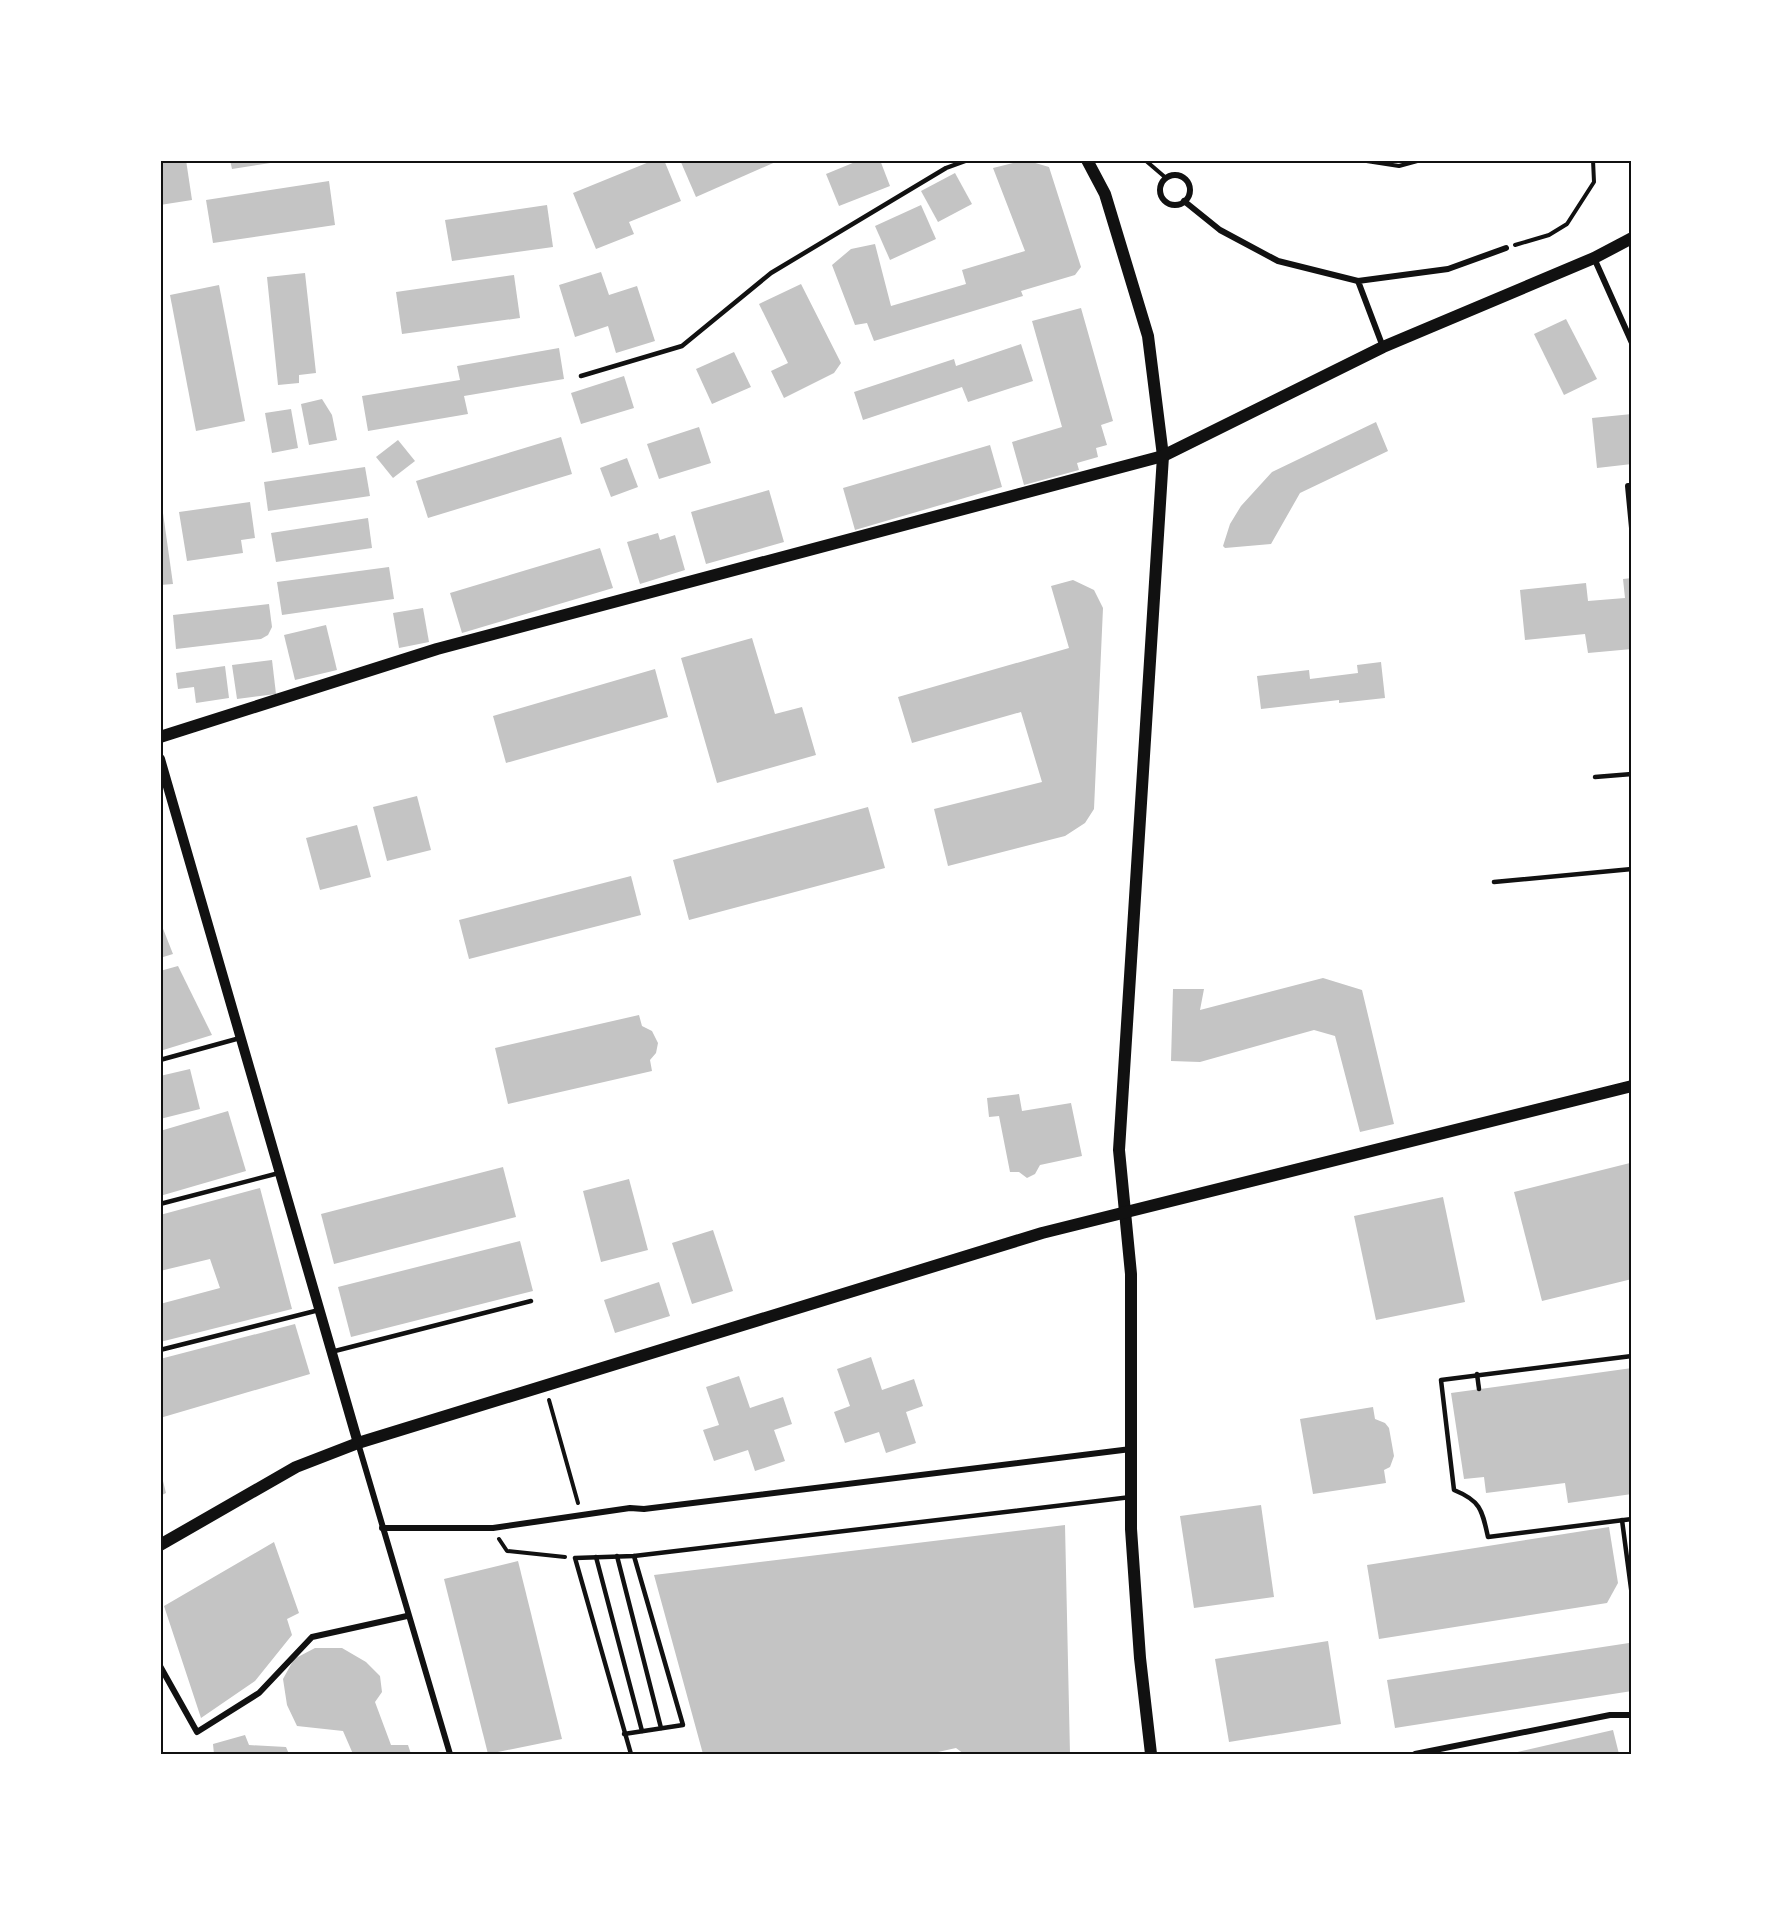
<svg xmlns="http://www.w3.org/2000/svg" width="1792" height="1915" font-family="'IBM Plex Serif',serif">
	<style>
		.building { fill: #c4c4c4 }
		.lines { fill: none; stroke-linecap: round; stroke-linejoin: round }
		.path { stroke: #111; stroke-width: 4 }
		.service { stroke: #111; stroke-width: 4.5 }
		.minor { stroke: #111; stroke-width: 6 }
		.tertiary { stroke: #111; stroke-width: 10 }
		.secondary { stroke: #111; stroke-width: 12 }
		.neatline { fill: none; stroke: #111; stroke-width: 2 }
	</style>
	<rect width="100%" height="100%" fill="#fff"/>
	<g class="building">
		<path d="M 160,160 L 186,160 L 192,200 L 160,205 Z"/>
		<path d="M 230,160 L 277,160 L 277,162 L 232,169 Z"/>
		<path d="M 654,160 L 664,160 L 681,201 L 629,222 L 634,234 L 596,249 L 573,193 Z"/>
		<path d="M 680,160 L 780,160 L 696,197 Z"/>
		<path d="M 860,160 L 880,160 L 890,186 L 839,206 L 826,174 Z"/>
		<path d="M 1025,160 L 1049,167 L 1081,267 L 1075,275 L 1021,291 L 1023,296 L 874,341 L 867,323 L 855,325 L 832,265 L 851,249 L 875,244 L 891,306 L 966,284 L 962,270 L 1025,251 L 993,168 Z"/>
		<path d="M 955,173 L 972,204 L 938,222 L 921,191 Z"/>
		<path d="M 329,181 L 335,225 L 213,243 L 206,200 Z"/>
		<path d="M 547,205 L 553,247 L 452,261 L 445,220 Z"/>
		<path d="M 921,205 L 936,239 L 890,260 L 875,226 Z"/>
		<path d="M 601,272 L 609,295 L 637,286 L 655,341 L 616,353 L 608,326 L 575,337 L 559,285 Z"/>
		<path d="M 305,273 L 316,373 L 299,375 L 299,383 L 278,385 L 267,277 Z"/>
		<path d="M 514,275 L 520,318 L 402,334 L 396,292 Z"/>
		<path d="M 801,284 L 841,363 L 834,373 L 784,398 L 771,371 L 788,363 L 759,304 Z"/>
		<path d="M 219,285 L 245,421 L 196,431 L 170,295 Z"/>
		<path d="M 1081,308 L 1113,421 L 1101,425 L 1107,445 L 1096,448 L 1098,457 L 1077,463 L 1079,470 L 1024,485 L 1012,442 L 1062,427 L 1032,321 Z"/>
		<path d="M 1566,319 L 1597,379 L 1564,395 L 1534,334 Z"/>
		<path d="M 1021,344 L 1033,381 L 968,402 L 962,387 L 863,420 L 854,392 L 954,359 L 956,366 Z"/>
		<path d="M 559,348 L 564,379 L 464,396 L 468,414 L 368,431 L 362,396 L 460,380 L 457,366 Z"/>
		<path d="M 734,352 L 751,387 L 712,404 L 696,369 Z"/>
		<path d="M 624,376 L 634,408 L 581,424 L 571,393 Z"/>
		<path d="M 322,399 L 332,415 L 337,440 L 309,445 L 301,404 Z"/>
		<path d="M 291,409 L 298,448 L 272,453 L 265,413 Z"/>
		<path d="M 1632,414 L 1632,464 L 1597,468 L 1592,418 Z"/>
		<path d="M 1376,422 L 1388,451 L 1300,493 L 1271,544 L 1225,548 L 1223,546 L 1230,524 L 1241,506 L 1272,472 Z"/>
		<path d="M 699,427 L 711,463 L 659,479 L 647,444 Z"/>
		<path d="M 561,437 L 572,474 L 428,518 L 416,481 Z"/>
		<path d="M 398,440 L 415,461 L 393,478 L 376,457 Z"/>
		<path d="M 990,445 L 1002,487 L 855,530 L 843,488 Z"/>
		<path d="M 627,458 L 638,487 L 611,497 L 600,468 Z"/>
		<path d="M 365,467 L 370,496 L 268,511 L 264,482 Z"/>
		<path d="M 769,490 L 784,542 L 706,564 L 691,512 Z"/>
		<path d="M 250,502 L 255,538 L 241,540 L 243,553 L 187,561 L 179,512 Z"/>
		<path d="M 163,513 L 173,584 L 160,585 L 160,514 Z"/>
		<path d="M 368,518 L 372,548 L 276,562 L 271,533 Z"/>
		<path d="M 658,533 L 660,540 L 675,535 L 685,570 L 640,584 L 627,542 Z"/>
		<path d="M 600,548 L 613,588 L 462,633 L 450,593 Z"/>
		<path d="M 389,567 L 394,599 L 282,615 L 277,582 Z"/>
		<path d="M 1632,578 L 1632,649 L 1588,653 L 1585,634 L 1525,640 L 1520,590 L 1586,583 L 1588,601 L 1625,598 L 1623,579 Z"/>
		<path d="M 1073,580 L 1094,590 L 1103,608 L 1094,809 L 1085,823 L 1065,836 L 948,866 L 934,809 L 1042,782 L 1021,712 L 912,743 L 898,697 L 1069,648 L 1051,586 Z"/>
		<path d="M 269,604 L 272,627 L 268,635 L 261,639 L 176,649 L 173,615 Z"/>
		<path d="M 423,608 L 429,642 L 399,648 L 393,613 Z"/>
		<path d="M 326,625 L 337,670 L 295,680 L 284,635 Z"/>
		<path d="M 752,638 L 775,714 L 802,707 L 816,755 L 717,783 L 681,658 Z"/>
		<path d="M 272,660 L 276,694 L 237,699 L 232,665 Z"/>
		<path d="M 1381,662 L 1385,698 L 1339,703 L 1339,700 L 1261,709 L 1257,676 L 1309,670 L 1310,679 L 1358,673 L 1357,665 Z"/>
		<path d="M 225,666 L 229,698 L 196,703 L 194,687 L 178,689 L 176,673 Z"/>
		<path d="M 655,669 L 668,717 L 506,763 L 493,716 Z"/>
		<path d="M 417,796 L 431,850 L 387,861 L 373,807 Z"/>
		<path d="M 868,807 L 885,868 L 689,920 L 673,860 Z"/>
		<path d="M 357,825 L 371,877 L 320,890 L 306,838 Z"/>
		<path d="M 631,876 L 641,915 L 469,959 L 459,920 Z"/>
		<path d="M 160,921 L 173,954 L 160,958 Z"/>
		<path d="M 178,966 L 212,1035 L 160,1051 L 160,971 Z"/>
		<path d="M 1323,978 L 1362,990 L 1394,1124 L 1360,1132 L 1335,1036 L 1314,1030 L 1200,1062 L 1171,1061 L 1173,989 L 1204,989 L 1200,1010 Z"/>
		<path d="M 639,1015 L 642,1026 L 652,1031 L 658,1043 L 656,1053 L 650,1060 L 652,1071 L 508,1104 L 495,1048 Z"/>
		<path d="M 190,1069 L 200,1109 L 160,1119 L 160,1076 Z"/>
		<path d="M 1019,1094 L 1022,1111 L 1071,1103 L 1082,1156 L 1040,1165 L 1035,1174 L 1027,1178 L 1019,1172 L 1010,1172 L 999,1116 L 989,1117 L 987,1098 Z"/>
		<path d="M 228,1111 L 246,1171 L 160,1196 L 160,1131 Z"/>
		<path d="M 1630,1163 L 1632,1279 L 1542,1301 L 1514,1192 Z"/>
		<path d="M 503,1167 L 516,1217 L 334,1264 L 321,1214 Z"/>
		<path d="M 629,1179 L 648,1250 L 601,1262 L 583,1191 Z"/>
		<path d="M 260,1188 L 292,1309 L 160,1342 L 160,1304 L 220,1288 L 210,1259 L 160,1271 L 160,1215 Z"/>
		<path d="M 1443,1197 L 1465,1302 L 1376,1320 L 1354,1216 Z"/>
		<path d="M 713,1230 L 733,1291 L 692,1304 L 672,1243 Z"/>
		<path d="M 520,1241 L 533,1291 L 351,1337 L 338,1287 Z"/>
		<path d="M 659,1282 L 670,1316 L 615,1333 L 604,1300 Z"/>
		<path d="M 295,1324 L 310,1374 L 160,1418 L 160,1359 Z"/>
		<path d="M 871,1357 L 882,1390 L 914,1379 L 923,1406 L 906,1412 L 916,1443 L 886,1453 L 879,1432 L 845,1443 L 834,1412 L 850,1406 L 837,1369 Z"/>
		<path d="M 1632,1368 L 1632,1494 L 1568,1503 L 1565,1483 L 1486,1493 L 1484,1477 L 1464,1479 L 1451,1393 Z"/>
		<path d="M 739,1376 L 750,1408 L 783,1397 L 792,1424 L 774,1430 L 785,1461 L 755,1471 L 748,1450 L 714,1461 L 703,1430 L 719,1425 L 706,1387 Z"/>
		<path d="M 1373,1407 L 1375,1419 L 1385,1423 L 1389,1428 L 1394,1456 L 1390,1467 L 1384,1470 L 1386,1483 L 1313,1494 L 1300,1419 Z"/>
		<path d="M 160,1469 L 166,1493 L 160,1496 Z"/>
		<path d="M 1261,1505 L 1274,1597 L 1194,1608 L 1180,1516 Z"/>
		<path d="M 1065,1525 L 1070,1754 L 964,1754 L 956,1748 L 929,1754 L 703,1754 L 654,1575 Z"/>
		<path d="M 1609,1527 L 1618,1583 L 1607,1603 L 1379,1639 L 1367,1565 Z"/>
		<path d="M 274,1542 L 299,1613 L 287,1619 L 292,1635 L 255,1681 L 201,1718 L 164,1606 Z"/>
		<path d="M 518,1561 L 562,1739 L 488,1754 L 444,1579 Z"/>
		<path d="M 1328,1641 L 1341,1724 L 1229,1742 L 1215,1659 Z"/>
		<path d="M 1629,1643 L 1632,1691 L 1395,1728 L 1387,1680 Z"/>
		<path d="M 315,1648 L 342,1648 L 366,1662 L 380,1676 L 382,1692 L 375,1702 L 391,1745 L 408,1745 L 411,1754 L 353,1754 L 343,1731 L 297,1726 L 287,1705 L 283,1679 L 294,1659 Z"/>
		<path d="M 1613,1730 L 1619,1754 L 1509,1754 Z"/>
		<path d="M 245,1735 L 249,1745 L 286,1747 L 289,1754 L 214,1754 L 213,1744 Z"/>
	</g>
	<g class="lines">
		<g class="path">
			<path d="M 1145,160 L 1166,178"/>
			<path d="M 1360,160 L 1399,166 L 1421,160"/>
			<path d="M 1515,245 L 1549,235 L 1567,224 L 1594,182 L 1593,160"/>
			<path d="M 549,1400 L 578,1503"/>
			<path d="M 499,1539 L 507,1551 L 565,1557"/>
		</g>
		<g class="service">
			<path d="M 581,376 L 682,346 L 771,273 L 946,168 L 968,160"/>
			<path d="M 1595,777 L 1632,774"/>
			<path d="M 1494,882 L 1632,869"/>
			<path d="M 160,1060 L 240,1038"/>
			<path d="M 160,1204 L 279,1173"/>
			<path d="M 160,1350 L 319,1310"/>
			<path d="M 331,1352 L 531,1301"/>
			<path d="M 1632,1356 L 1441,1380 L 1454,1490 C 1481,1501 1482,1510 1488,1537 L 1632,1519"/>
			<path d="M 1477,1374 L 1479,1389"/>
			<path d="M 1622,1520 L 1632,1596"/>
			<path d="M 617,1556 L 661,1728"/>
			<path d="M 596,1557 L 642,1731"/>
			<path d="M 624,1734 L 683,1725 L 634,1556"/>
			<path d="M 631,1754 L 575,1558 L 634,1556 L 1131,1497"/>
		</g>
		<g class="minor">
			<circle cx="1175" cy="190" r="15"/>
			<path d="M 1184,201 L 1220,230 L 1278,261 L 1358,281"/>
			<path d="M 1594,258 L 1632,343"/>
			<path d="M 1383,347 L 1358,281 L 1448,269 L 1506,248"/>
			<path d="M 1632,486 L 1628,486 L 1632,528"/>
			<path d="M 358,1443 L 450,1754"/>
			<path d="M 382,1528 L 493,1528 L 630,1508 L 644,1509 L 1131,1449"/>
			<path d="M 160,1666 L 197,1732 L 259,1693 L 312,1637 L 407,1616"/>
			<path d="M 1415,1754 L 1610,1715 L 1632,1715"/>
		</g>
		<path class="tertiary" d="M 160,759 L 358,1443"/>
		<g class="secondary">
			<path d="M 1087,160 L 1105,194 L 1148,336 L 1163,456 L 1119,1150 L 1131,1274 L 1131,1529 L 1140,1658 L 1151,1754"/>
			<path d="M 160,737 L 437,649 L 1163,456 L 1383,347 L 1594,258 L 1632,238"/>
			<path d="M 160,1545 L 296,1467 L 358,1443 L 1042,1233 L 1632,1086"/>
		</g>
	</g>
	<rect width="1792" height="1915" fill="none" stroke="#ffffff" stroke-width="324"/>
	<rect x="162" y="162" width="1468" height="1591" class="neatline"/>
</svg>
